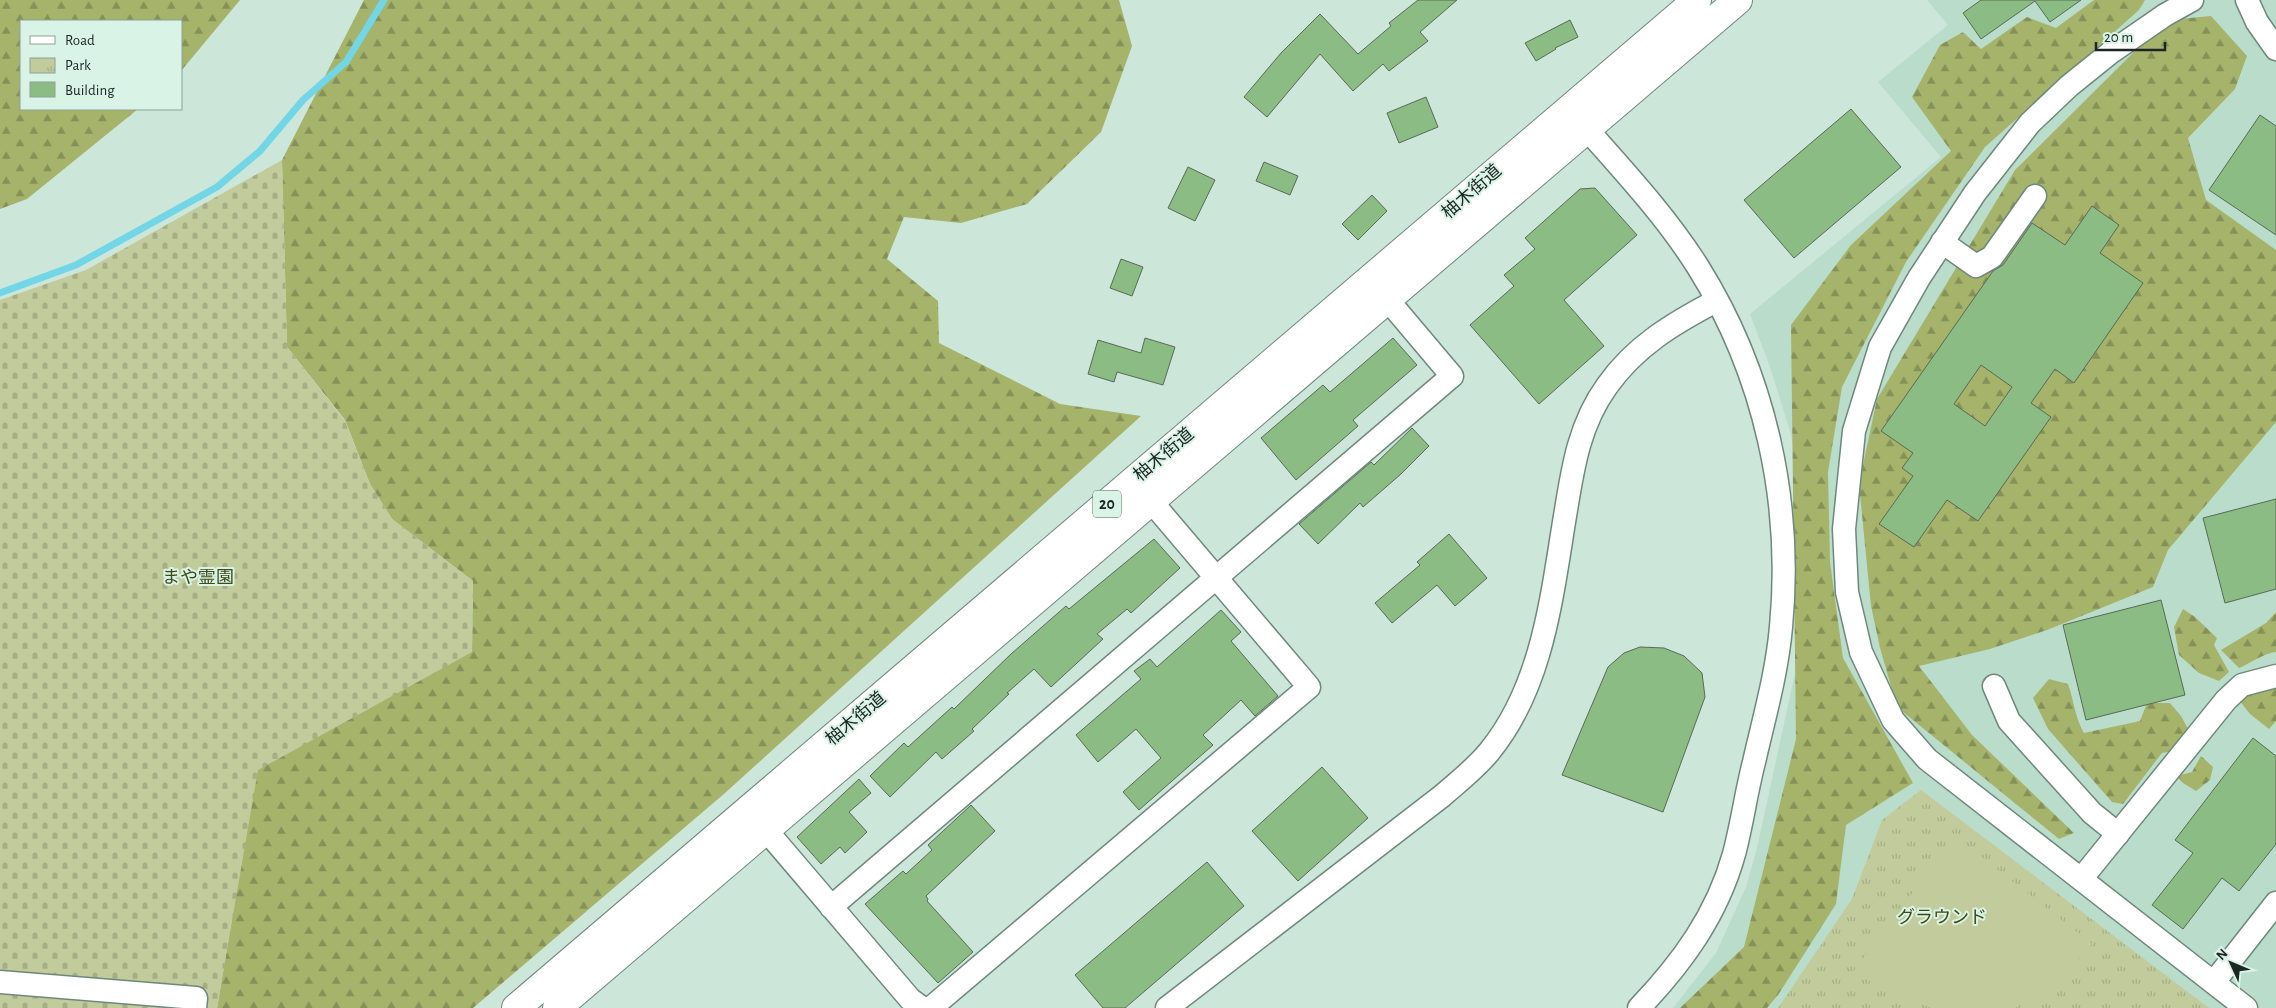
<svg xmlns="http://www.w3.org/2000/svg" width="2276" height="1008" font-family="'Alegreya Sans','Noto Sans JP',sans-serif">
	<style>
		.built { fill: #badccb }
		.forest { fill: url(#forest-firs) }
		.cemetery { fill: url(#cemetery-stones) }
		.park { fill: url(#park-tufts) }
		.pitch { fill: #c1cb9b }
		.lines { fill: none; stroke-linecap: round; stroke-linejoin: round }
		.stream { stroke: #73d6e7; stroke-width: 7 }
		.building { fill: #8bbc83; stroke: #5a6957; fill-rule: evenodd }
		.minor-casing { stroke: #6f887c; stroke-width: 25 }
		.major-casing { stroke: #6f887c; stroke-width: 30 }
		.minor { stroke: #fff; stroke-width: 22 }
		.major { stroke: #fff; stroke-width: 28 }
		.labels { text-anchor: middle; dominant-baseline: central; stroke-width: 4; stroke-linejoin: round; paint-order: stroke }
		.shield { fill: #d9f3e6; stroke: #55645d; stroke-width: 1 }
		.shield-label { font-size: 16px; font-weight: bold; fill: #1c2622 }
		.street-label { font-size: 18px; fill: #1c2622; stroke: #d9f3e6 }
		.park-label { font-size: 18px; fill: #414a15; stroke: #d9f3e6 }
	</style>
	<defs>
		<pattern id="forest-firs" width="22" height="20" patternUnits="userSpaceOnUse" patternTransform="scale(1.25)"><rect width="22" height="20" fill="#a5b36b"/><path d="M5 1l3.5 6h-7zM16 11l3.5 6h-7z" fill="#869158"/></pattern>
		<pattern id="cemetery-stones" width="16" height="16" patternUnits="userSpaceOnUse" patternTransform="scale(1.25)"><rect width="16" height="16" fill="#c1cb9b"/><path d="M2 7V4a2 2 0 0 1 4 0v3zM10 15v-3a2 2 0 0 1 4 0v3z" fill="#a5ae85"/></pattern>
		<pattern id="park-tufts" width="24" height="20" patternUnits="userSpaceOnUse" patternTransform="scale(1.25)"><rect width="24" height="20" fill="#c1cb9b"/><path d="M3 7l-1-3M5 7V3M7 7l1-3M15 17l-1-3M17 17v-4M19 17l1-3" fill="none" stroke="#a5ae85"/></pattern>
	</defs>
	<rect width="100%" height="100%" fill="#cce6d9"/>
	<path class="built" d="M 1927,0 L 2276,0 L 2276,1008 L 1673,1008 L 1716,953 L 1746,887 L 1757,848 L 1800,650 L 1798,471 L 1790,431 L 1770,367 L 1750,314 L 1941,157 L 1878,82 L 1948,25 Z"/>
	<g class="forest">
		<path d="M 0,0 L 240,0 L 181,71 L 181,21 L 21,21 L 21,109 L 138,109 L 27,199 L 0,209 Z"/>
		<path d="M 364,0 L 1119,0 L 1132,46 L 1101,132 L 1027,204 L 961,223 L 904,217 L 887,259 L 938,301 L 939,343 L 1060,404 L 1141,416 L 725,793 L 473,1008 L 217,1008 L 257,770 L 472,651 L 473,581 L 392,519 L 370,484 L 345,420 L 287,347 L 282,160 Z"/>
		<path d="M 2094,0 L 2145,0 L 2139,10 L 1985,147 L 1906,262 L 1842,387 L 1828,472 L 1830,562 L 1843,658 L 1913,783 L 1846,825 L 1836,904 L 1778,995 L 1767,1008 L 1680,1008 L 1744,947 L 1796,739 L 1791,325 L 1851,245 L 1951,151 L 1912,97 L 1940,45 L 1963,32 L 1981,49 L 2027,17 L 2056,28 Z"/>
		<path d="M 2211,16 L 2247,56 L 2235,89 L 2188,138 L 2206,200 L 2276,250 L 2276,422 L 2168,550 L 2153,587 L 2047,630 L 1990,649 L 1919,666 L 1972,735 L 2074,833 L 2059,839 L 1897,707 L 1880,648 L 1871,606 L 1859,484 L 1877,399 L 2015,170 L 2144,42 L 2179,19 Z"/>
		<path d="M 2183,609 L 2195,617 L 2217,638 L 2214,645 L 2229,672 L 2219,681 L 2199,673 L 2179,655 L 2174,627 Z"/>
		<path d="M 2276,612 L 2276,652 C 2264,653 2251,663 2239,668 L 2221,650 L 2266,623 Z"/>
		<path d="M 2049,679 L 2068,684 C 2074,701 2075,718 2084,733 L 2140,721 L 2147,703 L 2170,703 L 2181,716 L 2191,734 L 2174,751 L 2162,753 L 2123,804 L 2112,802 L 2048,729 L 2033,698 Z"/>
		<path d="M 2276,683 L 2276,721 L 2269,729 L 2250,714 L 2239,700 L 2246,691 Z"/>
		<path d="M 2201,756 L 2213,767 L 2210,780 L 2196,791 L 2183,783 L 2177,776 L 2192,772 Z"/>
	</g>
	<path class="cemetery" d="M 282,160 L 287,347 L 345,421 L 370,484 L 392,519 L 473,581 L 472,652 L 258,770 L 217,1008 L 0,1008 L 0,300 L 86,270 Z"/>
	<path class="park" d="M 1921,790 L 2209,1008 L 1778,1008 L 1852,899 L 1882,820 Z"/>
	<path class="pitch" d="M 1955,836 L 2092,944 L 2053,987 L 2015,1008 L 1931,1008 L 1852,973 Z"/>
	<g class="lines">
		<path class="stream" d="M 0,293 L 76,265 L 217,187 L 260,151 L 303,100 L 346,62 L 384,0"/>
	</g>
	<g class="building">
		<path d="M 1418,0 L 1457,0 L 1420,32 L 1428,41 L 1389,71 L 1383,64 L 1353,91 L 1320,54 L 1267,117 L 1244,97 L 1281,53 L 1320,14 L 1358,54 L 1391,26 L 1389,23 Z"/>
		<path d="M 1981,0 L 2081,0 L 2050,22 L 2035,1 L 1981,39 L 1963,13 Z"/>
		<path d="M 1570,20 L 1578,37 L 1555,48 L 1556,49 L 1536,61 L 1525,43 Z"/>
		<path d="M 1426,97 L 1438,127 L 1399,143 L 1387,113 Z"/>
		<path d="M 1851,109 L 1901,167 L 1794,258 L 1744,200 Z"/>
		<path d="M 2260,115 L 2276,126 L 2276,235 L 2209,190 Z"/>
		<path d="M 1264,162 L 1298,176 L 1290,195 L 1256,181 Z"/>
		<path d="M 1188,167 L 1215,180 L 1195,221 L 1168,208 Z"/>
		<path d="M 1595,188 L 1637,235 L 1564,300 L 1604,346 L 1539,404 L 1470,325 L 1514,286 L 1504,275 L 1535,249 L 1525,238 L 1580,189 Z"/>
		<path d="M 1372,195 L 1387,211 L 1358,240 L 1342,224 Z"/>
		<path d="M 2092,206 L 2119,225 L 2100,253 L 2143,283 L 2074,383 L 2055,369 L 2031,403 L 2051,417 L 1978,521 L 1947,500 L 1914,547 L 1879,524 L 1913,476 L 1902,468 L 1913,453 L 1881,431 L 1993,271 L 2003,265 L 2032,223 L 2065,245 ZM 1981,365 L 2012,387 L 1985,426 L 1954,404 Z"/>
		<path d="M 1121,259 L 1143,267 L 1132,296 L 1110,288 Z"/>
		<path d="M 1145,338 L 1175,347 L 1163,385 L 1117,372 L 1114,382 L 1088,374 L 1098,340 L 1141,353 Z"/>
		<path d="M 1393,338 L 1417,365 L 1353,420 L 1358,426 L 1296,480 L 1261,438 L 1323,385 L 1330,392 Z"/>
		<path d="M 1412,428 L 1429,446 L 1401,474 L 1363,507 L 1360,503 L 1318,544 L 1299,524 L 1371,462 L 1374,465 Z"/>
		<path d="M 2276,499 L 2276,589 L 2225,603 L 2203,518 Z"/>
		<path d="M 1449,534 L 1487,578 L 1455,606 L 1437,585 L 1392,623 L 1375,603 L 1420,565 L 1417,562 Z"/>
		<path d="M 1154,539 L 1180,568 L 1131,613 L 1127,609 L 1097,634 L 1103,639 L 1051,687 L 1034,669 L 1007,693 L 1009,694 L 972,729 L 974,731 L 942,759 L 936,752 L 890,797 L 870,776 L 904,743 L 908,747 L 952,707 L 954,709 L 1011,654 L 1066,606 L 1069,609 Z"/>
		<path d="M 2161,600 L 2185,695 L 2086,720 L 2063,625 Z"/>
		<path d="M 1221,610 L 1241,632 L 1231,641 L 1278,696 L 1255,716 L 1241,700 L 1203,735 L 1213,745 L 1139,810 L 1123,792 L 1161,758 L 1136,729 L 1098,762 L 1076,735 L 1141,679 L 1134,671 L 1150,659 L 1157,667 Z"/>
		<path d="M 1640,647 L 1664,648 L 1684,656 L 1702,673 L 1705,697 L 1663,812 L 1562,775 L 1608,667 L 1624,653 Z"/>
		<path d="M 2253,738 L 2276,756 L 2276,844 L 2239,891 L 2222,878 L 2183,929 L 2152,905 L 2193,853 L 2175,840 Z"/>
		<path d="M 1322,767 L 1368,818 L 1298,881 L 1252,831 Z"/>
		<path d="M 859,779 L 871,793 L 849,812 L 867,832 L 845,853 L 840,847 L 821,864 L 797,837 Z"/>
		<path d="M 971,805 L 995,831 L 926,896 L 928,899 L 927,901 L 973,952 L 938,983 L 865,904 L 903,871 L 906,874 L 932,850 L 928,845 Z"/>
		<path d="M 1207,862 L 1244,906 L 1125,1008 L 1103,1008 L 1075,975 Z"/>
	</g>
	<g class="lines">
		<g class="minor-casing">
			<g id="minor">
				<path d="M 2192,0 L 2165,15 L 2110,53 L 2069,86 L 2030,123 L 1975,193 L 1919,278 L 1880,347 L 1854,431 L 1844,529 L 1847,592 L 1861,652 L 1893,720 L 1927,759 L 2246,1008"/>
				<path d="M 2247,0 L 2257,22 L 2276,49"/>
				<path d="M 1577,118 C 1619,166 1664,213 1698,267 C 1765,374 1793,502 1781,627 C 1777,673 1764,718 1754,762 C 1746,793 1742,824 1734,854 C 1717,915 1682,963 1639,1008"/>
				<path d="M 1942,242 L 1976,266 L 1992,257 L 2035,196"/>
				<path d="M 1994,686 L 2009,721 L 2092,813 L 2118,834"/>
				<path d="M 754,816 L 910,999 L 922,1008"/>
				<path d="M 2082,878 L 2226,700 L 2242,685 L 2276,676"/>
				<path d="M 831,907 L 1452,376 L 1376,286"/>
				<path d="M 0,982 L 196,998 L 195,1008"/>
				<path d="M 2214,982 L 2276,903"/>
				<path d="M 926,1008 L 932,1007 L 1309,687 L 1150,500"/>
				<path d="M 1167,1008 L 1442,796 C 1458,782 1475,769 1489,752 C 1544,685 1552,593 1566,510 C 1573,466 1580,423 1607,386 C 1635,346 1674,323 1716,301"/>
			</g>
		</g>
		<g class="major-casing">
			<g id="major">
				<path d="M 516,1008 L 1697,0"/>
				<path d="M 557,1008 L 1738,0"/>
			</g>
		</g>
		<use href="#minor" class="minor"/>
		<use href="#major" class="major"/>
	</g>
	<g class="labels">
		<rect class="shield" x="1093" y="490.5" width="28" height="27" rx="4"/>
		<g class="shield-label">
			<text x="1107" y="504">20</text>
		</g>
		<g class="street-label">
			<text transform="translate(1472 192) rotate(-41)">柚木街道</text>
			<text transform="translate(1164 455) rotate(-40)">柚木街道</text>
			<text transform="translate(856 719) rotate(-40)">柚木街道</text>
		</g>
		<g class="park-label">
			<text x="198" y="578">まや霊園</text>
			<text x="1942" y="918">グラウンド</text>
		</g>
	</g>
	<rect x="20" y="20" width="162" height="90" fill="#d9f3e6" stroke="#8da198"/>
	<rect x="30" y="36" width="25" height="8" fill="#ffffff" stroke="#8da198"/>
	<text x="65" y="45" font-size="15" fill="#1c2622">Road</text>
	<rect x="30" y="58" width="25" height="15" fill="url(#park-tufts)" stroke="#8da198"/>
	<text x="65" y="70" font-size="15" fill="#1c2622">Park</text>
	<rect x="30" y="82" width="25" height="15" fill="#8bbc83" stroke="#8da198"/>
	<text x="65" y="95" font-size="15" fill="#1c2622">Building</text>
	<g transform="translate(2231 963) rotate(314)" stroke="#d9f3e6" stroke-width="4" paint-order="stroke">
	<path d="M0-4L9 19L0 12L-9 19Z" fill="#1c2622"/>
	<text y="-8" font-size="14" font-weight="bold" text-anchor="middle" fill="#1c2622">N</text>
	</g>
	<path d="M2096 42v8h69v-8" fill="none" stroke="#1c2622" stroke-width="2.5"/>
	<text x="2104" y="42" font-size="15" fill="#1c2622" stroke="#d9f3e6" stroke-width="4" paint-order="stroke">20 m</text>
</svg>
